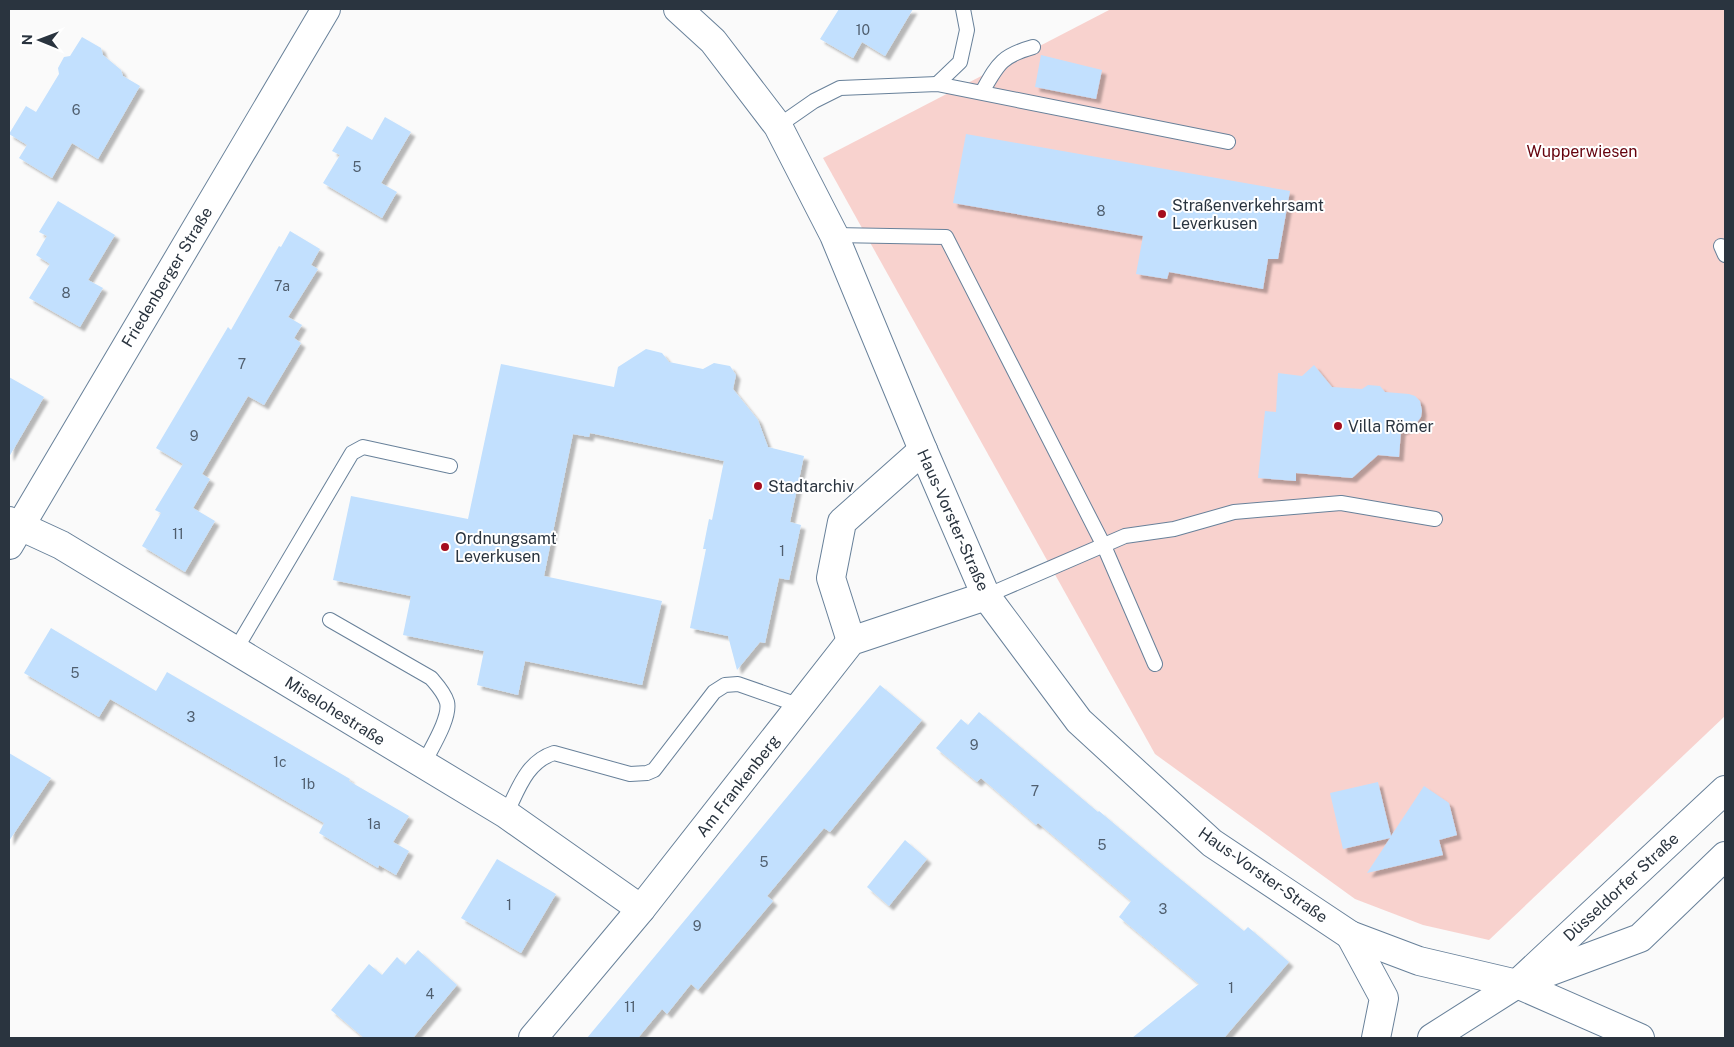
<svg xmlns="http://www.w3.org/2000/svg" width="1734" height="1047" font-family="'Public Sans',sans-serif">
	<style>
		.green { fill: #f8d2ce }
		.building { fill: #c2e0fe; filter: url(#shadow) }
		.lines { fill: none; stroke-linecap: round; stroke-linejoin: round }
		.lane-casing { stroke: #68819a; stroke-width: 16 }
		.street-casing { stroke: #68819a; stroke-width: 30 }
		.secondary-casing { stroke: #68819a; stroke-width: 30 }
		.lane { stroke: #fff; stroke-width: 14 }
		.street { stroke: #fff; stroke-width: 28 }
		.secondary { stroke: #fff; stroke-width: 28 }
		.poi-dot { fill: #a50d1e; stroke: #fff; stroke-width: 2 }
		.labels { text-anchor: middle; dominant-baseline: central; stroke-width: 4; stroke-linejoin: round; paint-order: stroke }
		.number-label { font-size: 14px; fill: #505f6f }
		.park-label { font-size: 16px; fill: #66030d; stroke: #fff }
		.poi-label { font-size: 16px; fill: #2a343f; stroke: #fff; text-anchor: start }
		.street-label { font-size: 16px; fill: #2a343f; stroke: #fff }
	</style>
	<defs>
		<filter id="shadow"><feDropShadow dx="4.5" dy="4.5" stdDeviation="1" flood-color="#0004"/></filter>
	</defs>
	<rect width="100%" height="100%" fill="#fafafa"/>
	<path class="green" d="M 1111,9 L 1725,9 L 1725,716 L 1489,940 L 1423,925 L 1355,899 L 1155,754 L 823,158 Z"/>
	<g class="building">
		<path d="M 839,9 L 913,9 L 885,56 L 862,42 L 853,58 L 820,39 Z"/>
		<path d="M 82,37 L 101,48 L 103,55 L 121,70 L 123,76 L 140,86 L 98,159 L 72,143 L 52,178 L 19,158 L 27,145 L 9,134 L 26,106 L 36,112 L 59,74 L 58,68 L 64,57 L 70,56 Z"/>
		<path d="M 1041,55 L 1102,70 L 1096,99 L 1035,87 Z"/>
		<path d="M 385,117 L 411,132 L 381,183 L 397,192 L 382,218 L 323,183 L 340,155 L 332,151 L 347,126 L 372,140 Z"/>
		<path d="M 966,134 L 1290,191 L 1278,259 L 1268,259 L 1263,289 L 1169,272 L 1167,279 L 1136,274 L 1143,236 L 953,203 Z"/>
		<path d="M 58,201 L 115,235 L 88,280 L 103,288 L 80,327 L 29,298 L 50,264 L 36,255 L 47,236 L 39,232 Z"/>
		<path d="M 290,231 L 320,249 L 311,265 L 318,269 L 288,317 L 302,325 L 294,338 L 301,343 L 264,405 L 248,396 L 202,474 L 210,479 L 193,508 L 215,521 L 185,572 L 142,546 L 161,513 L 155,510 L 183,464 L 156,448 L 228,327 L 231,330 L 279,246 L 281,247 Z"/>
		<path d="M 646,349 L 662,353 L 669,362 L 703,369 L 714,363 L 730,366 L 736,375 L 733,389 L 758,420 L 768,447 L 804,456 L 790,522 L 801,525 L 789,580 L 779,578 L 765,643 L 760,642 L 737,670 L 728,636 L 690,628 L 706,549 L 703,549 L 709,519 L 712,520 L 724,461 L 590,433 L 589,437 L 573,434 L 544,576 L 662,601 L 642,685 L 525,661 L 518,695 L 477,685 L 484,651 L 403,635 L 411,596 L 333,580 L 351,496 L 468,519 L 501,364 L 614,387 L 618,367 Z"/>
		<path d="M 1314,365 L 1332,387 L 1362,389 L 1368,385 L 1380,386 L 1385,392 L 1409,394 L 1415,396 L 1420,401 L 1422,411 L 1421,417 L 1416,424 L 1401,431 L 1399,457 L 1378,455 L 1352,478 L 1296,473 L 1296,481 L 1258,478 L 1265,411 L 1276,412 L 1278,373 L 1302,376 Z"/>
		<path d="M 9,377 L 44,397 L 9,457 Z"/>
		<path d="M 51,628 L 156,691 L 167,672 L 350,779 L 349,781 L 409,816 L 393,842 L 409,851 L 396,875 L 379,865 L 378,868 L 319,833 L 324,823 L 110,699 L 99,717 L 24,673 Z"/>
		<path d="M 880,685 L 922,720 L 830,832 L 824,828 L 767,896 L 773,901 L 698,990 L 691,984 L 667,1014 L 662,1009 L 638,1038 L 587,1038 Z"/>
		<path d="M 979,712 L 1098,812 L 1099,811 L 1162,864 L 1244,931 L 1248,927 L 1289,962 L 1224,1038 L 1132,1038 L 1199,984 L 1119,917 L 1131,901 L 1038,823 L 1036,825 L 981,778 L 977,782 L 936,748 L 961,719 L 968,725 Z"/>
		<path d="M 9,753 L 51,778 L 9,841 Z"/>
		<path d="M 1378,782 L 1391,836 L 1424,786 L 1449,803 L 1457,835 L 1439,840 L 1443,855 L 1367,873 L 1390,838 L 1343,849 L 1330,793 Z"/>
		<path d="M 905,840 L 927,859 L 889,906 L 867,887 Z"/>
		<path d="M 497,859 L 556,894 L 521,953 L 461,918 Z"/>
		<path d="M 418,950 L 457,985 L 413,1038 L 364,1038 L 331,1010 L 369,964 L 382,975 L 397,957 L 405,965 Z"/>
	</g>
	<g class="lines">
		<g class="lane-casing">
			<g id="lane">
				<path d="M 937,84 L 960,62 L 967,30 L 963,9"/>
				<path d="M 982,92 C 998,64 1001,56 1033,47"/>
				<path d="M 778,126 L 814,101 L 840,88 L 937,84 L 1228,142"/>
				<path d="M 834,235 L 946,237 L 1104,546 L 1155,664"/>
				<path d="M 1721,246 L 1725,255"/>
				<path d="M 986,596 L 1125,536 L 1174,529 L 1234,512 L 1341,503 L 1435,519"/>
				<path d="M 330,620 L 431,678 C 437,685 444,692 447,702 C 451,718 430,750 423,765"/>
				<path d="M 236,649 L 352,453 L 363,447 L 450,466"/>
				<path d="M 506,814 C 518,790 526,762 554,753 L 630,774 L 647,773 L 654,770 L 714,692 L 725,685 L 738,684 L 801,706"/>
			</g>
		</g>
		<g class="street-casing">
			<g id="street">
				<path d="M 678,9 L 713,41 L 778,126 L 834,235 L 923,450 L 986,596 L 1079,721 L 1212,843 L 1350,935 L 1419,961 L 1517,984 L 1640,1038"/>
				<path d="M 9,521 L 61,545 L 506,814 L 641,909"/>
				<path d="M 9,545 L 326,9"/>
				<path d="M 851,641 L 831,578 L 842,522 L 923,450"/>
				<path d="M 1350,935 L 1384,998 L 1376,1038"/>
				<path d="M 533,1038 L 641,909 L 851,641 L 986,596"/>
			</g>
		</g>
		<g class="secondary-casing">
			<g id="secondary">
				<path d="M 1530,979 L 1640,938 L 1725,856"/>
				<path d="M 1432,1038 L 1517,984 L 1725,790"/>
			</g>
		</g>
		<use href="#lane" class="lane"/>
		<use href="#street" class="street"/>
		<use href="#secondary" class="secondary"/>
	</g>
	<g class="poi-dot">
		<circle cx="1162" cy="214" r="5"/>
		<circle cx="1338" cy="426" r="5"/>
		<circle cx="758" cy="486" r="5"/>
		<circle cx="445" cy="547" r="5"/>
	</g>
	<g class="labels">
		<g class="number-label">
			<text x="863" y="30">10</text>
			<text x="76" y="110">6</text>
			<text x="357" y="167">5</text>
			<text x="1101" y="211">8</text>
			<text x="282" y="286">7a</text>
			<text x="66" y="293">8</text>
			<text x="242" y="364">7</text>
			<text x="194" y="436">9</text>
			<text x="178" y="534">11</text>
			<text x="782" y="551">1</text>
			<text x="75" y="673">5</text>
			<text x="191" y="717">3</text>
			<text x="974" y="745">9</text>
			<text x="280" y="762">1c</text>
			<text x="308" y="784">1b</text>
			<text x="1035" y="791">7</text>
			<text x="374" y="824">1a</text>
			<text x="1102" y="845">5</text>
			<text x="764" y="862">5</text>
			<text x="509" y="905">1</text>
			<text x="1163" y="909">3</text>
			<text x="697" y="926">9</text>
			<text x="1231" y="988">1</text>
			<text x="430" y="994">4</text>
			<text x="630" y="1007">11</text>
		</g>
		<g class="park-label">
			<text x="1582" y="151">Wupperwiesen</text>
		</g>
		<g class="poi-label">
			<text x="1172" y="205">Straßenverkehrsamt<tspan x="1172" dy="18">Leverkusen</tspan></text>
			<text x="1348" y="426">Villa Römer</text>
			<text x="768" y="486">Stadtarchiv</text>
			<text x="455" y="538">Ordnungsamt<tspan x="455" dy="18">Leverkusen</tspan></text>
		</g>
		<g class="street-label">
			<text transform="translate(167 277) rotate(-59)">Friedenberger Straße</text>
			<text transform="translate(953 520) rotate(66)">Haus-Vorster-Straße</text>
			<text transform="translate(335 711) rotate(32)">Miselohestraße</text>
			<text transform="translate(738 786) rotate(-52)">Am Frankenberg</text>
			<text transform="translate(1263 875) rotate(35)">Haus-Vorster-Straße</text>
			<text transform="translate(1621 887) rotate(-43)">Düsseldorfer Straße</text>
		</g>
	</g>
	<rect width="1734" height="1047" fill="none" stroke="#2a343f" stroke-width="20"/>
	<g transform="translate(40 40) rotate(271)" stroke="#ffffff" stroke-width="4" paint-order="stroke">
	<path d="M0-4L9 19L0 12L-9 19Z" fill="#2a343f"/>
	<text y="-8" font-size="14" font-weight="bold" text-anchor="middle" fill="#2a343f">N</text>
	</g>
</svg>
